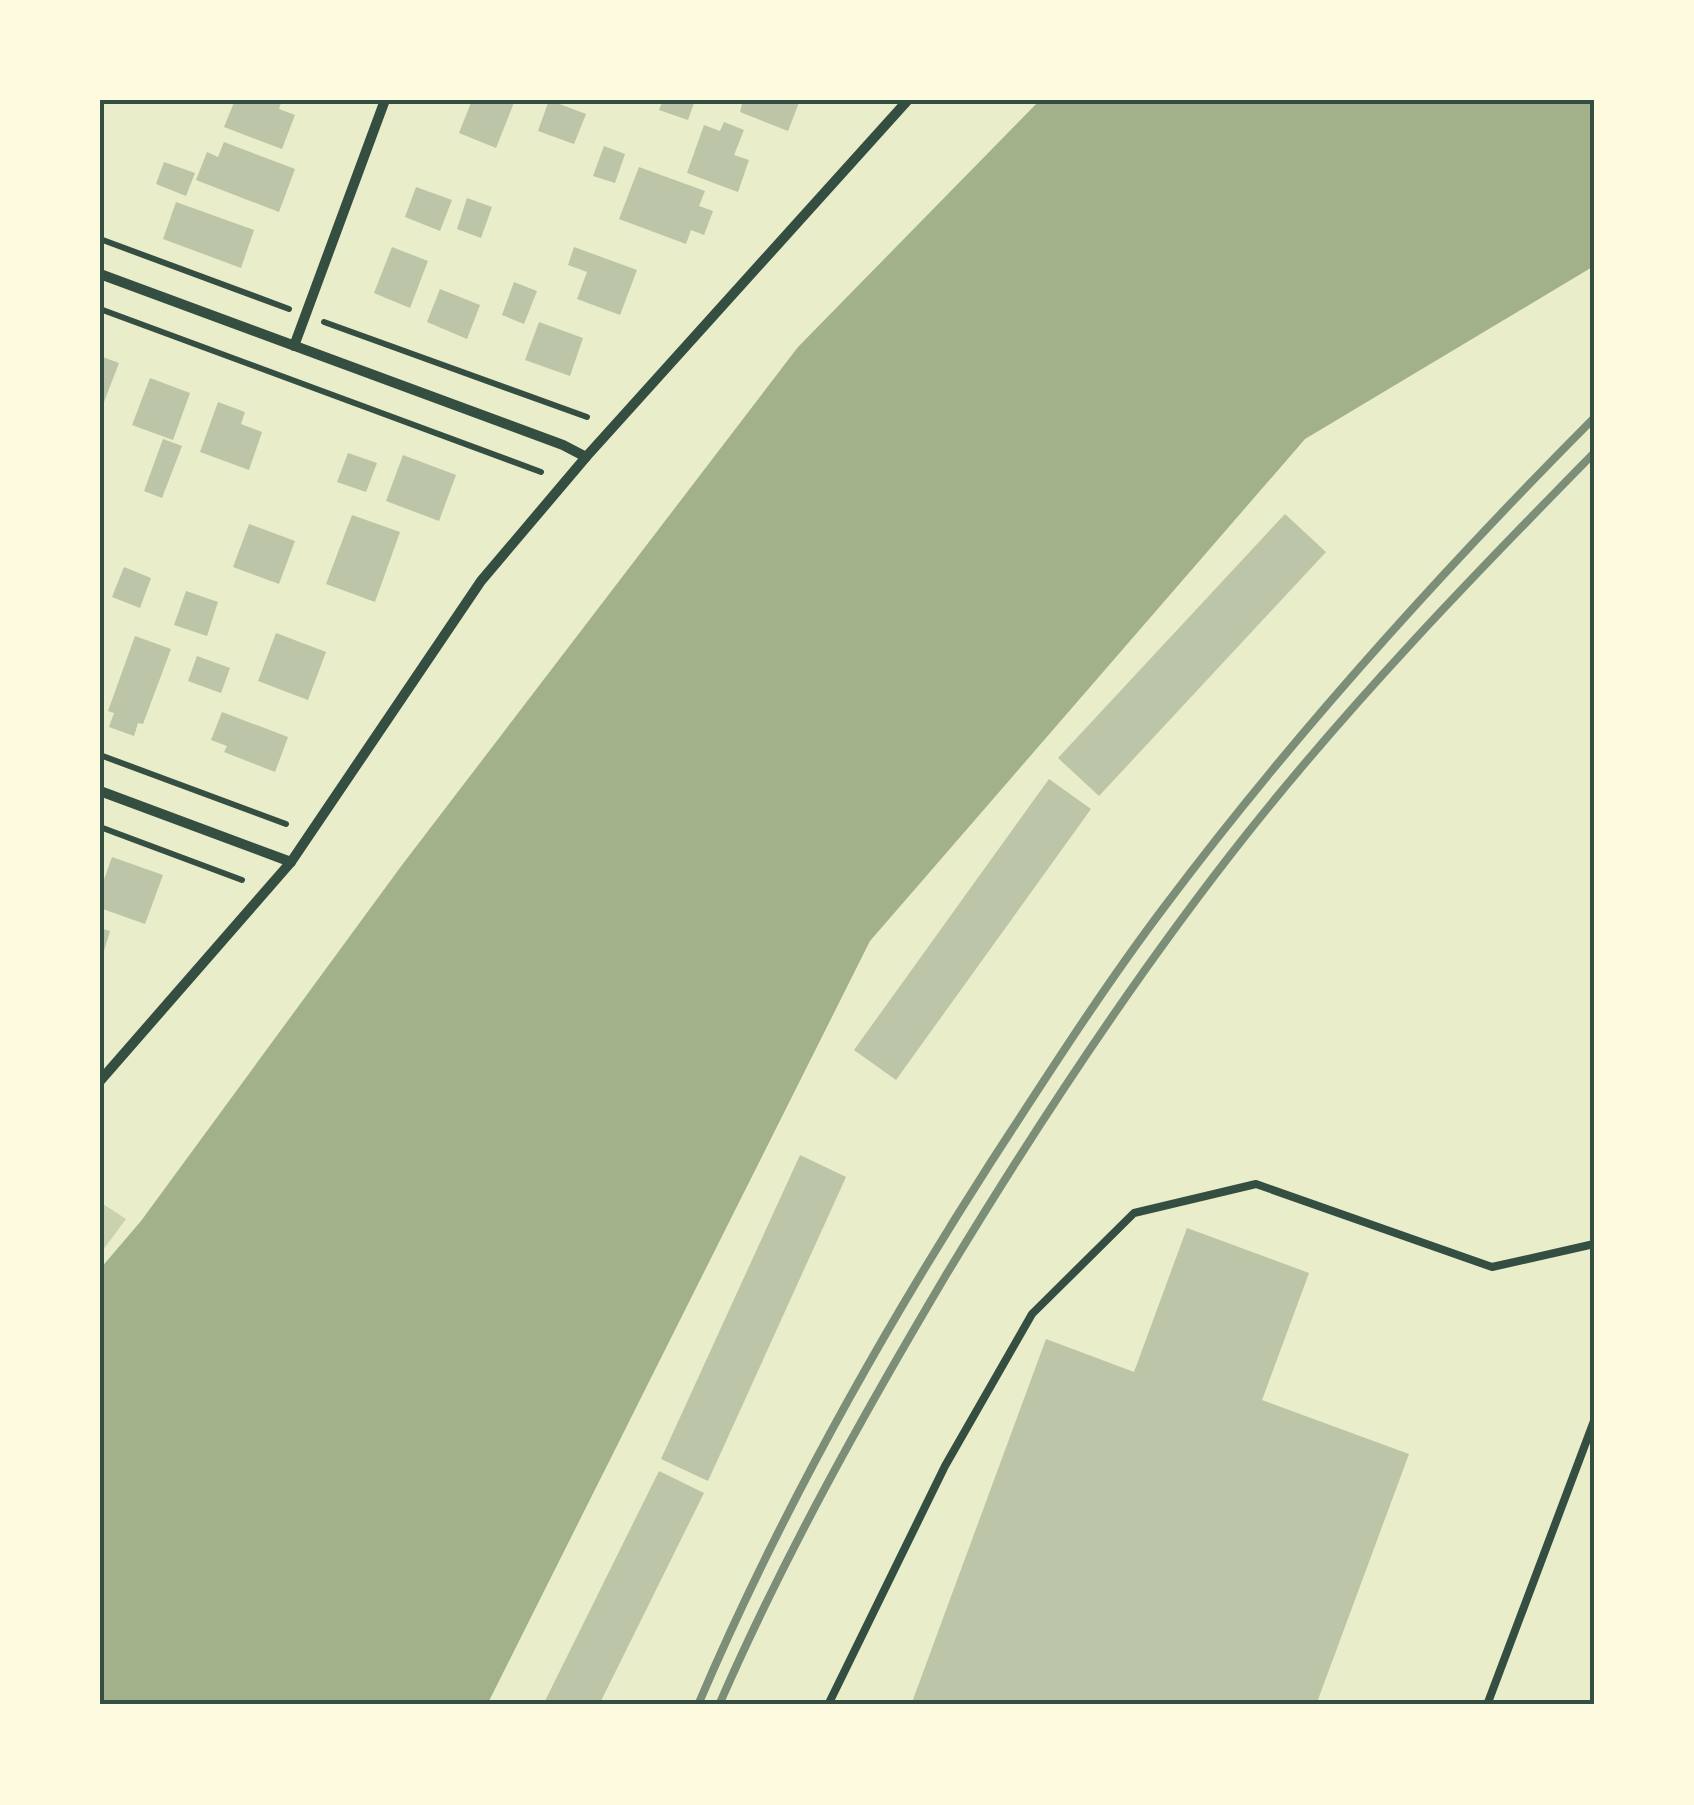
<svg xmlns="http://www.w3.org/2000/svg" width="1694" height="1805" font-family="'Source Sans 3',sans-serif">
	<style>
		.green { fill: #cad2ad }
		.water { fill: #a3b18a }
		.building { fill: #bcc5a7 }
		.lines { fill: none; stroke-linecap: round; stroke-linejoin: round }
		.path { stroke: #344e41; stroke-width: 6 }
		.service { stroke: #344e41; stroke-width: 8 }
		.minor { stroke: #344e41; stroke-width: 10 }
		.rail { stroke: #7c8e77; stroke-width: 8 }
		.neatline { fill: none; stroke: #344e41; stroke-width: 4 }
	</style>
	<rect width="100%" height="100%" fill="#e9edc9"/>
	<path class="green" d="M 100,1202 L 126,1219 L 100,1254 Z"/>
	<path class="water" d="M 1040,100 L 1594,100 L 1594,266 L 1305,439 L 870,941 L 487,1705 L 100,1705 L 100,1269 L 141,1221 L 402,865 L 798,347 Z"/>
	<g class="building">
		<path d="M 235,100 L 282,100 L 279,109 L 295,115 L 282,149 L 224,127 Z"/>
		<path d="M 472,100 L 515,100 L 496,148 L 459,133 Z"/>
		<path d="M 549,100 L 586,114 L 574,144 L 538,131 Z"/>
		<path d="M 663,100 L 694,103 L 688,120 L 659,110 Z"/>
		<path d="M 732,100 L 800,100 L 788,131 L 740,112 L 742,104 Z"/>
		<path d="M 724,122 L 744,130 L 734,155 L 749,160 L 738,192 L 687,173 L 704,125 L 720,131 Z"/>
		<path d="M 224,142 L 295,169 L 279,212 L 196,180 L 207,152 L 218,157 Z"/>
		<path d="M 604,146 L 625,154 L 615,183 L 593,176 Z"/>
		<path d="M 164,162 L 195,173 L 186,196 L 156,184 Z"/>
		<path d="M 639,167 L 705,191 L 699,206 L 713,211 L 704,235 L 691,230 L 686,244 L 619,219 Z"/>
		<path d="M 416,187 L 452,200 L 440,231 L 405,217 Z"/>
		<path d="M 467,198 L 492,207 L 481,238 L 457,229 Z"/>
		<path d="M 176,202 L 254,230 L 241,268 L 163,239 Z"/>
		<path d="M 392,247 L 428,261 L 410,308 L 374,293 Z"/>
		<path d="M 574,247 L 637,270 L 620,315 L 577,299 L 587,272 L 568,265 Z"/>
		<path d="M 514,282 L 537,291 L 524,324 L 502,315 Z"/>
		<path d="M 440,289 L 480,305 L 467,339 L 427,322 Z"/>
		<path d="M 539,322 L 583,338 L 570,376 L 525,360 Z"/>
		<path d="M 100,356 L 119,363 L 104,402 L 100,401 Z"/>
		<path d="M 150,378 L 190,393 L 173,440 L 132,425 Z"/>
		<path d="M 218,402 L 245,412 L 241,424 L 262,432 L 249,470 L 200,452 Z"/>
		<path d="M 163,439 L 182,446 L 162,498 L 144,491 Z"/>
		<path d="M 348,453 L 377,463 L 366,492 L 337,482 Z"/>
		<path d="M 403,455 L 456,475 L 439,521 L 386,501 Z"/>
		<path d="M 1285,514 L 1326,552 L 1099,796 L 1058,758 Z"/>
		<path d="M 352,515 L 400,532 L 375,602 L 326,584 Z"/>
		<path d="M 249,524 L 295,541 L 279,584 L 233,567 Z"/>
		<path d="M 124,567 L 151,578 L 140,608 L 112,597 Z"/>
		<path d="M 186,591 L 218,602 L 207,636 L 174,625 Z"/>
		<path d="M 276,633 L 326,652 L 308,700 L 258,681 Z"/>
		<path d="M 135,636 L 171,649 L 143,724 L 138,723 L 134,736 L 109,727 L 114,713 L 108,711 Z"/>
		<path d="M 197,656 L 230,668 L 221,693 L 188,681 Z"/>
		<path d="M 222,712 L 288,737 L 275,772 L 224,752 L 227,746 L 211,740 Z"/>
		<path d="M 1049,779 L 1091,809 L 896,1080 L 854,1050 Z"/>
		<path d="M 112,857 L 163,875 L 145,924 L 100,908 L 100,891 Z"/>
		<path d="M 100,928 L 110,931 L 101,961 L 100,961 Z"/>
		<path d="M 800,1155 L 846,1177 L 708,1481 L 661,1459 Z"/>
		<path d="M 1187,1228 L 1309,1273 L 1262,1400 L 1409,1454 L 1316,1705 L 911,1705 L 1046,1339 L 1134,1372 Z"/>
		<path d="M 659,1471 L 704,1493 L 599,1705 L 543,1705 Z"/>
	</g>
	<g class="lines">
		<g class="path">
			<path d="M 100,239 L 289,309"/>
			<path d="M 100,309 L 541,472"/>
			<path d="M 324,322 L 587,417"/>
			<path d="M 100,755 L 286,824"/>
			<path d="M 100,827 L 242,880"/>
		</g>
		<g class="service">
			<path d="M 828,1705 L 945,1466 L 1032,1314 L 1134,1213 L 1256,1184 L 1492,1267 L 1594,1244"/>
			<path d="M 1487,1705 L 1594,1421"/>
		</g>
		<g class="minor">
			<path d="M 100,274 L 563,445 L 586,457"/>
			<path d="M 294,346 L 385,100"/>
			<path d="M 100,791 L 291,862"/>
			<path d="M 100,1081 L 291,862 L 481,581 L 586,457 L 908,100"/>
		</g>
		<g class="rail">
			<path d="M 698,1705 C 779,1515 880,1335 991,1162 C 1047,1076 1103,988 1165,906 C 1294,734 1442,571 1594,418"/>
			<path d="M 719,1705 C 784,1556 863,1415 946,1275 C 1038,1123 1135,975 1246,835 C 1353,700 1473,576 1594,453"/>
		</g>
	</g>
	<rect width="1694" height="1805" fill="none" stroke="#fefae0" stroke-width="205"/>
	<rect x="102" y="102" width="1490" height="1600" class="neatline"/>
</svg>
